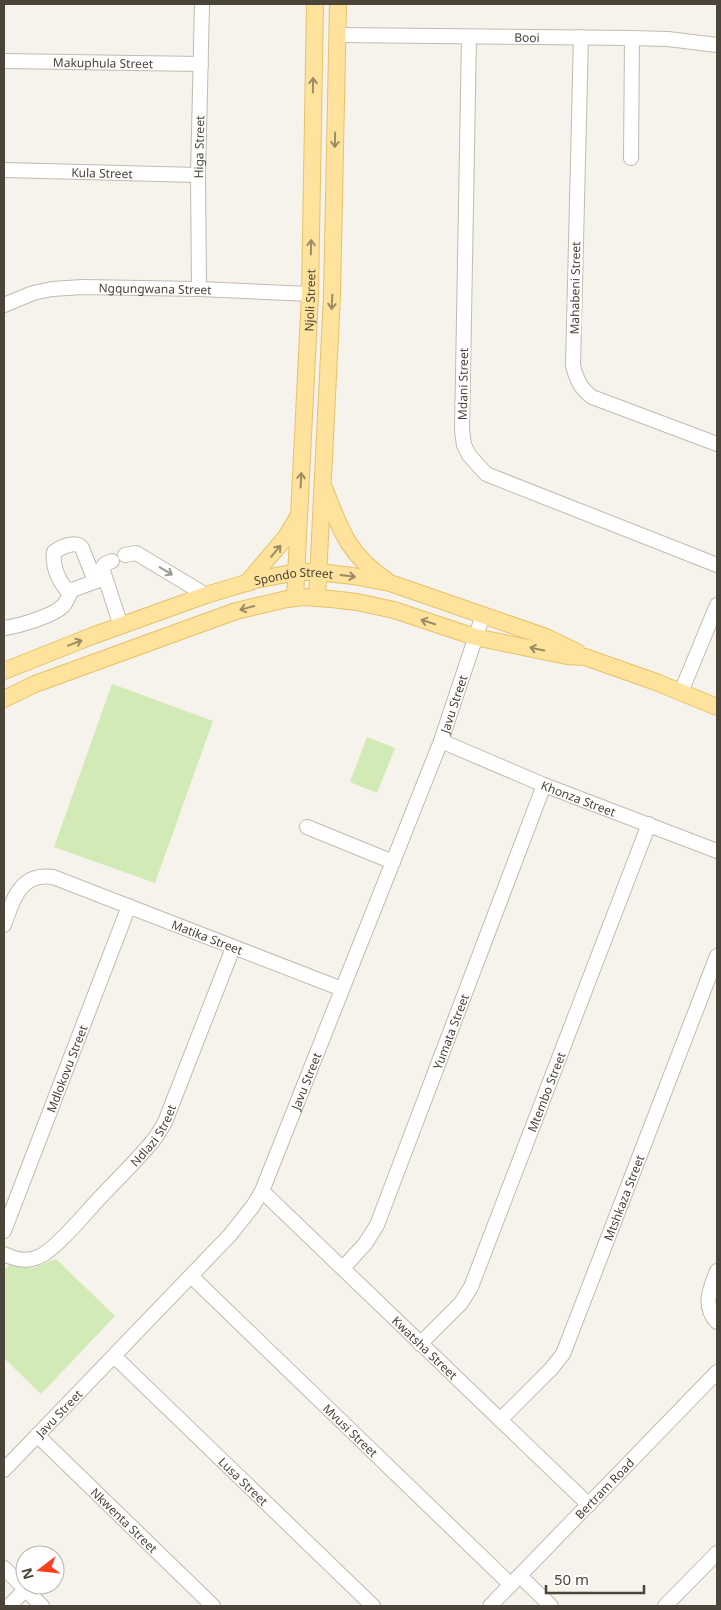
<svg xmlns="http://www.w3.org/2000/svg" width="721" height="1610" font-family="'Noto Sans',sans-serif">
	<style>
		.green { fill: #d2eab5 }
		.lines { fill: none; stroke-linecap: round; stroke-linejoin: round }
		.minor-casing { stroke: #c2bbae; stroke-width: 16 }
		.major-casing { stroke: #e6c16a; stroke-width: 18 }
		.minor { stroke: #fff; stroke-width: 14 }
		.major { stroke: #ffe39c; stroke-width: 16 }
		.oneway { stroke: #9c8c66 }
		.oneway2 { stroke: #9c9892 }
		.labels { text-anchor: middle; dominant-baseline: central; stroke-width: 5; stroke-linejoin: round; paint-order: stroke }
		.street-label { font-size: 12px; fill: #4b4439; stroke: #fff }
	</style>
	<rect width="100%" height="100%" fill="#f6f3ec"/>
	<g class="green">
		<path d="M 112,684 L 213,721 L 155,883 L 54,847 Z"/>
		<path d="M 367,737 L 395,748 L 377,793 L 350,782 Z"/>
		<path d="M 56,1259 L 115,1316 L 41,1394 L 4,1358 L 4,1269 L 10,1265 L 33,1268 Z"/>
	</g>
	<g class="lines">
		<g class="minor-casing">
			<g id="minor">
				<path id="s1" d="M 337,35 L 632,38 L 668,39 L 717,45"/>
				<path d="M 469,37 L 462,431 L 464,445 L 469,455 L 486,474 L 717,565"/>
				<path d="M 581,37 L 573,366 C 577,380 580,388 592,397 L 717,444"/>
				<path id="s2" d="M 4,61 L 201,64"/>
				<path d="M 631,158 L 632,38"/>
				<path id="s3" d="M 4,170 L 198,175"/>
				<path id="s4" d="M 199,289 L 198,175 L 202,4"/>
				<path id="s5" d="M 4,305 L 33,293 L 52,289 L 83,287 L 199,289 L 310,294"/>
				<path d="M 125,555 L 136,553 L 206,595"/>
				<path d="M 112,561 L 105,564 L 102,568 L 121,626"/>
				<path d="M 95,581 L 82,548 C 76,540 61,547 54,552 C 52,565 58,580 66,589 L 72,590 L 105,578"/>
				<path d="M 4,628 C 19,626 54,616 64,605 C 67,601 69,595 72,590"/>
				<path d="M 681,692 L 717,605"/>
				<path id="s6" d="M 441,741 L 544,785 L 717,851"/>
				<path d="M 307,827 L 393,862"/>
				<path id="s7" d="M 4,925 C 13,900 20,872 53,877 L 342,989"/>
				<path id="s8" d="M 262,1191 L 589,1505"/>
				<path id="s9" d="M 4,1231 L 129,906"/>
				<path id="s10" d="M 4,1254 C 14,1259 27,1262 38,1257 C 53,1252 84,1215 96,1202 C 116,1180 138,1160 156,1137 L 165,1122 L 233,948"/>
				<path id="s11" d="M 343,1268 L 365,1244 L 377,1225 L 544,785"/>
				<path d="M 717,1271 C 710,1289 702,1306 717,1322"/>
				<path id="s12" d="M 191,1276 L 511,1585"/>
				<path id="s13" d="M 420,1344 L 461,1303 L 471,1287 L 649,824"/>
				<path id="s14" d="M 114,1356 L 373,1606"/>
				<path id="s15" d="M 500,1420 L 551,1369 L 563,1354 L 717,956"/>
				<path id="s16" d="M 37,1435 L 213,1606"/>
				<path id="s17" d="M 4,1470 L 230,1235 L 253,1206 L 262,1191 L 441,741 L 483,615"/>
				<path d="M 4,1568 L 42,1606"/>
				<path d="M 520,1576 L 551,1606"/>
				<path d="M 9,1606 L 25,1590"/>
				<path id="s18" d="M 490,1606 L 717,1372"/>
				<path d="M 665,1606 L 717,1553"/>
			</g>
		</g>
		<g class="major-casing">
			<g id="major">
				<path d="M 325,490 C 341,531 348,554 386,580"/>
				<path d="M 247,583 L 286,537 L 298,517"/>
				<path id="s19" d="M 295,598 L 310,294 L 315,4"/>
				<path d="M 317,598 L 332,295 L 338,4"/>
				<path id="s20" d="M 4,671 L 92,636 L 206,595 L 256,580 L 296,572 L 318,572 L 353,576 L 390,583 L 546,637 L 577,652"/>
				<path d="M 4,699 L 35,684 L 236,611 L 287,599 L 304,597 L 331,599 L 357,602 L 394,610 L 475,637 L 567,656 L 585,657 L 656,682 L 717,707"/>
			</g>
		</g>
		<use href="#minor" class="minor"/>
		<use href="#major" class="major"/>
	</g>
	<defs><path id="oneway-shaft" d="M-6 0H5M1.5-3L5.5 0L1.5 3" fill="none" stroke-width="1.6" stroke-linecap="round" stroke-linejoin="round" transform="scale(1.25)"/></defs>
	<g class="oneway">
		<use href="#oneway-shaft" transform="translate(313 85) rotate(-89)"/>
		<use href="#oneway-shaft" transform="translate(335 140) rotate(91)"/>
		<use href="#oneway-shaft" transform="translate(311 247) rotate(-89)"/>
		<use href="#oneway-shaft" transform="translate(332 302) rotate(93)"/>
		<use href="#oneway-shaft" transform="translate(301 480) rotate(-87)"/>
		<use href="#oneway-shaft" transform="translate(276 551) rotate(-50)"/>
		<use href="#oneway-shaft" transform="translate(348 576) rotate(7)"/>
		<use href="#oneway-shaft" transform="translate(247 608) rotate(165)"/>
		<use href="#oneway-shaft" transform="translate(428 622) rotate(-162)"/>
		<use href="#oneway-shaft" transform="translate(75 643) rotate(-21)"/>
		<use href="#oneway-shaft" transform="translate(537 649) rotate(-168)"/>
	</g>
	<use class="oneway2" href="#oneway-shaft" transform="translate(166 571) rotate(31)"/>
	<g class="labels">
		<g class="street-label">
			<text stroke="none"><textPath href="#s1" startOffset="190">Booi</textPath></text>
			<text stroke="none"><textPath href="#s2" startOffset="99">Makuphula Street</textPath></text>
			<text stroke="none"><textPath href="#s4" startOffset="142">Higa Street</textPath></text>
			<text stroke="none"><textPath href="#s3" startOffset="98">Kula Street</textPath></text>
			<text transform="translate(575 288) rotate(-89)">Mahabeni Street</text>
			<text stroke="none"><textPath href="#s5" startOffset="154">Ngqungwana Street</textPath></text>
			<text stroke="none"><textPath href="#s19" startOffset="298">Njoli Street</textPath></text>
			<text transform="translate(463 384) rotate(-89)">Mdani Street</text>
			<text stroke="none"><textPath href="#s20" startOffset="306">Spondo Street</textPath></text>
			<text stroke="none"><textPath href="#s17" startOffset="904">Javu Street</textPath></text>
			<text stroke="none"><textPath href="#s6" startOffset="149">Khonza Street</textPath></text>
			<text stroke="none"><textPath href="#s7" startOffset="242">Matika Street</textPath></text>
			<text stroke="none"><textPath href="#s11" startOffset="262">Yumata Street</textPath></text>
			<text stroke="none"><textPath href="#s9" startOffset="174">Mdlokovu Street</textPath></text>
			<text stroke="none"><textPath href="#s17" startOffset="499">Javu Street</textPath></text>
			<text stroke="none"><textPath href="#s13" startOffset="286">Mtembo Street</textPath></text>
			<text stroke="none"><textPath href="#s10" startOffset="204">Ndlazi Street</textPath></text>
			<text stroke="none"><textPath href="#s15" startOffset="259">Mtshkaza Street</textPath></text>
			<text stroke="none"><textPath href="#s8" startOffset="226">Kwatsha Street</textPath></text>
			<text stroke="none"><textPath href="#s17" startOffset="79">Javu Street</textPath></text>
			<text stroke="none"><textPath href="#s12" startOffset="222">Mvusi Street</textPath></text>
			<text stroke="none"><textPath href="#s14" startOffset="180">Lusa Street</textPath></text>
			<text stroke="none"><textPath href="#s18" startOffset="164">Bertram Road</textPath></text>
			<text stroke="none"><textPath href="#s16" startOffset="122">Nkwenta Street</textPath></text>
		</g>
	</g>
	<rect width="721" height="1610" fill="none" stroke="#4b4439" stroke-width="10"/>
	<g transform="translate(40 1570) rotate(254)"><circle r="24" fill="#ffffff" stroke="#b7b4b0"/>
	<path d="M0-4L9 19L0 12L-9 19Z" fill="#fc3f1d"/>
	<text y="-8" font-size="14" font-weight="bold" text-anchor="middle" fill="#4b4439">N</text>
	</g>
	<path d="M546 1585v8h98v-8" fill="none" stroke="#4b4439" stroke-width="2.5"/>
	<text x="554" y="1585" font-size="15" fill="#4b4439" stroke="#ffffff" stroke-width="4" paint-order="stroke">50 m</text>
</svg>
